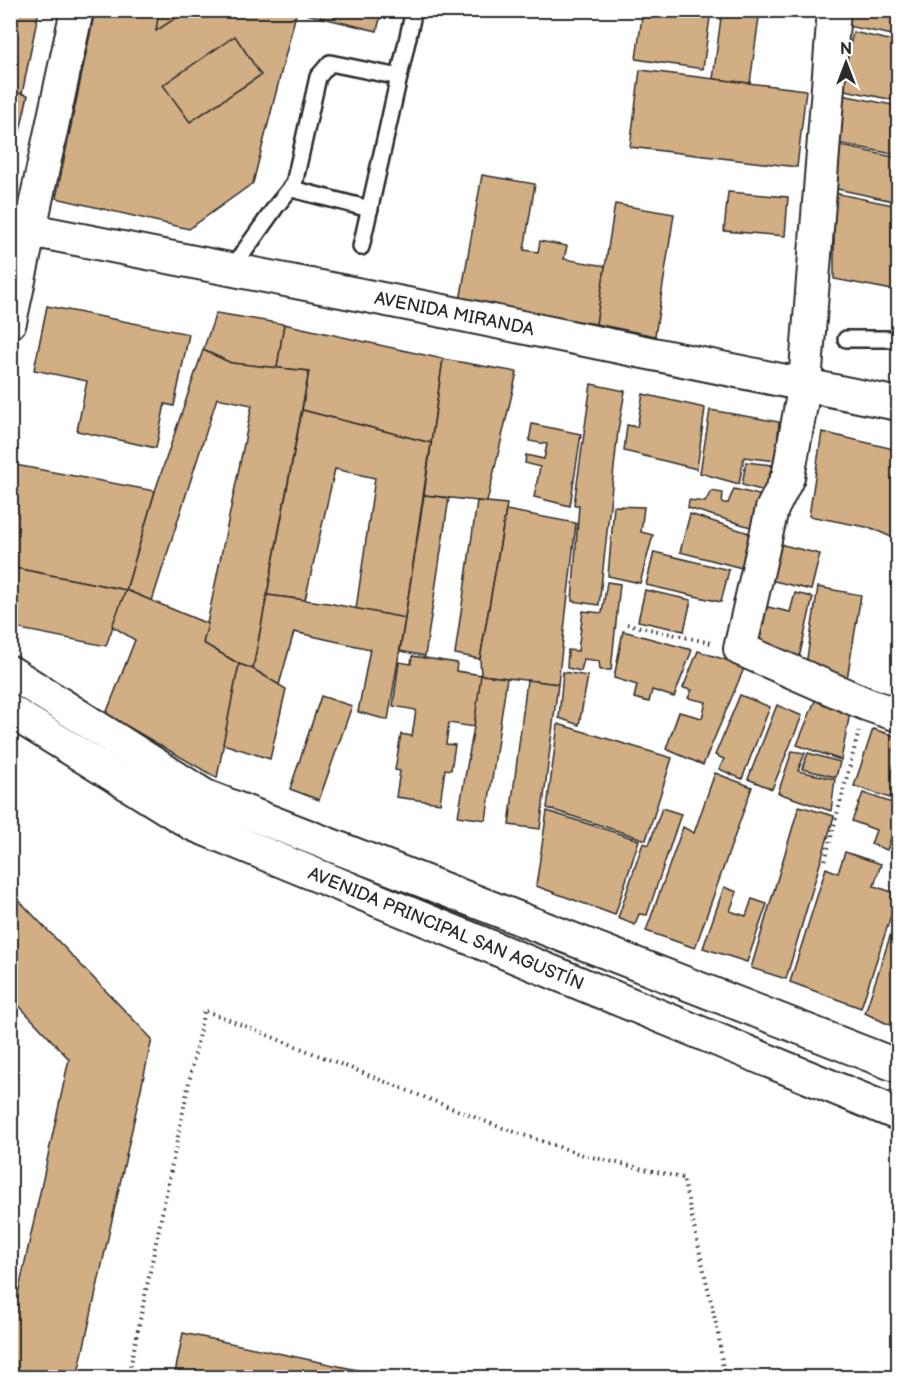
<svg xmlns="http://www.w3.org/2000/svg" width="909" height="1388" font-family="'Balsamiq Sans',sans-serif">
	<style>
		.building { fill: #d1ae83; stroke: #2b2b2b; stroke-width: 1.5 }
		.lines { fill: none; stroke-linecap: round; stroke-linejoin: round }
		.service-casing { stroke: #2b2b2b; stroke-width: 20 }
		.minor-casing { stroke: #2b2b2b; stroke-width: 36 }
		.path { stroke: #2b2b2b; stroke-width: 4; stroke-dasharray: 1.5 4.5; stroke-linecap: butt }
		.service { stroke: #fff; stroke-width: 15 }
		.minor { stroke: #fff; stroke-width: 32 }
		.labels { text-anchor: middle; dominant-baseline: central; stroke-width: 4.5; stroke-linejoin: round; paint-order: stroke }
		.street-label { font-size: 18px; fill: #2b2b2b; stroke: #fff }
	</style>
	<rect width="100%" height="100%" fill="#fff"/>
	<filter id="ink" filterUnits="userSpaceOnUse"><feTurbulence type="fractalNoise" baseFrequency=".0167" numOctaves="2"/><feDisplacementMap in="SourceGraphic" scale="12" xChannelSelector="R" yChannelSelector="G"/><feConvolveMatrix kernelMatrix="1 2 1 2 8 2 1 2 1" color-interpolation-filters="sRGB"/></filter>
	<g filter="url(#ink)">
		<g class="building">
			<path d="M 10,10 L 39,10 L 22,94 L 10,91 Z"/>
			<path d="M 95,10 L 297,10 L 253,183 L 189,229 L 56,198 Z"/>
			<path d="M 159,10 L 188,10 L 156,31 Z"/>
			<path d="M 303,10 L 382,10 L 377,31 L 302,13 Z"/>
			<path d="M 643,10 L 711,10 L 703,69 L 636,59 Z"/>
			<path d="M 722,10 L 760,10 L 750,83 L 713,79 Z"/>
			<path d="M 845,10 L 898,10 L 898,36 L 842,25 Z"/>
			<path d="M 853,32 L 898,42 L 898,101 L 840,89 Z"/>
			<path d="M 235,36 L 261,75 L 190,122 L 163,85 Z"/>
			<path d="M 640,70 L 806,90 L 797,167 L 630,147 Z"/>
			<path d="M 10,91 L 28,95 L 10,176 Z"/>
			<path d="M 842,95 L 898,106 L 898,155 L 832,142 Z"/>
			<path d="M 833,144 L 898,158 L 898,202 L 823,186 Z"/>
			<path d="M 482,175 L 535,184 L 524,250 L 538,252 L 540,241 L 567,246 L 564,259 L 606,266 L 596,324 L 460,301 Z"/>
			<path d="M 728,192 L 788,197 L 785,236 L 724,231 Z"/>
			<path d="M 834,193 L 898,206 L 898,291 L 834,279 Z"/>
			<path d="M 615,204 L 674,214 L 655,336 L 596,324 Z"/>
			<path d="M 47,306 L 189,334 L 174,406 L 165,404 L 156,448 L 77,431 L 87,381 L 34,370 Z"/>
			<path d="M 216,313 L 284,324 L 277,368 L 231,363 L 203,350 Z"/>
			<path d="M 284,324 L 443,359 L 431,443 L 302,410 L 309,371 L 277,368 Z"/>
			<path d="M 203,350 L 231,363 L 309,371 L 253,669 L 239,664 L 203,643 L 252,405 L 217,398 L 152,601 L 126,590 L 155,491 Z"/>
			<path d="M 443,359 L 517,372 L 487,502 L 424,495 Z"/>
			<path d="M 591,384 L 625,391 L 618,431 L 599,605 L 572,601 L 579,505 L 574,505 Z"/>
			<path d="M 643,394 L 705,408 L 697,469 L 624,451 L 627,425 L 637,427 Z"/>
			<path d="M 302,410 L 431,443 L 405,618 L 356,609 L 375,478 L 335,469 L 305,600 L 267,595 Z"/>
			<path d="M 710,410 L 779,422 L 776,461 L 744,457 L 739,484 L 700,473 Z"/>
			<path d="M 532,424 L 581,434 L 570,506 L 534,497 L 540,467 L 525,463 L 526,455 L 544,459 L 547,444 L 529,441 Z"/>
			<path d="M 822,432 L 898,450 L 898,540 L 871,528 L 809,516 Z"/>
			<path d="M 746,462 L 772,465 L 765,491 L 742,485 Z"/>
			<path d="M 10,464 L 155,491 L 126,590 L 10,567 Z"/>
			<path d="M 734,489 L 763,496 L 754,528 L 688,508 L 689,500 L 705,502 L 711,491 L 723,493 L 722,503 L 728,503 Z"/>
			<path d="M 424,495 L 449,498 L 425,656 L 400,651 Z"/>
			<path d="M 477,501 L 507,504 L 480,659 L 455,654 Z"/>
			<path d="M 614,506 L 644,507 L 641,532 L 653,535 L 640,583 L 608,576 Z"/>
			<path d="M 506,510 L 576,523 L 558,684 L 481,675 L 480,659 Z"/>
			<path d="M 690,514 L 752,534 L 742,568 L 680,552 Z"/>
			<path d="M 775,543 L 820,554 L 811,590 L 766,579 Z"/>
			<path d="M 654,552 L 729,570 L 721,602 L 646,585 Z"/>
			<path d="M 10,567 L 126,590 L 106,646 L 10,627 Z"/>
			<path d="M 607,582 L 620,584 L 611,670 L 600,670 L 599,661 L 584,659 L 581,671 L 567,668 L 568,650 L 578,651 L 583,611 L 602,613 Z"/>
			<path d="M 818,587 L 861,595 L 847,679 L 806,665 Z"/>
			<path d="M 126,590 L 208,624 L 203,643 L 239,664 L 217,778 L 106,714 L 135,640 L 112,626 Z"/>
			<path d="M 645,590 L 691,600 L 684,631 L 638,621 Z"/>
			<path d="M 795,593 L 813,597 L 799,658 L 753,648 L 763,606 L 790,612 Z"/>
			<path d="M 267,595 L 328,603 L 405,618 L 388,720 L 358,712 L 370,649 L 294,632 L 279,685 L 253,669 Z"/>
			<path d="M 623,631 L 692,650 L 674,697 L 652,690 L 649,702 L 634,698 L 637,685 L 614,678 Z"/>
			<path d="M 698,651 L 745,666 L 703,765 L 666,749 L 679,712 L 702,718 L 706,702 L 688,698 L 692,690 L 683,688 Z"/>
			<path d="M 412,656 L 457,663 L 456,671 L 482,675 L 474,727 L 449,723 L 446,744 L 455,745 L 451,770 L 445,769 L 440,803 L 396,797 L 400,771 L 395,770 L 401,734 L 412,736 L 416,710 L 393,706 L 399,662 L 411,664 Z"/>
			<path d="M 239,664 L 253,669 L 286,689 L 270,759 L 223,744 Z"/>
			<path d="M 563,672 L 588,676 L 579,725 L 559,718 Z"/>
			<path d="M 481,675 L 507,678 L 486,820 L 458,816 L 474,727 Z"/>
			<path d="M 527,680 L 558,684 L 540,829 L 509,825 Z"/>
			<path d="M 740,695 L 770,707 L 742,779 L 719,769 L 724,759 L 715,755 Z"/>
			<path d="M 321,696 L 352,706 L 319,800 L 290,789 Z"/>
			<path d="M 816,698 L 850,713 L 841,760 L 797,745 Z"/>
			<path d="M 777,705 L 802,716 L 772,789 L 748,779 Z"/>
			<path d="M 558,724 L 672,758 L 646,840 L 547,808 Z"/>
			<path d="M 873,729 L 898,737 L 894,751 L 898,753 L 898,770 L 890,798 L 854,786 Z"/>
			<path d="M 792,751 L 805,753 L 798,771 L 835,779 L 831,811 L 778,793 Z"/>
			<path d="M 808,753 L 840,762 L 836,777 L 802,769 Z"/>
			<path d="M 715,773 L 752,787 L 695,948 L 646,931 L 683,827 L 694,833 Z"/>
			<path d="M 863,793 L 898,805 L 898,837 L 892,835 L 887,850 L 871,844 L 876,830 L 852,821 Z"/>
			<path d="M 799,806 L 834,816 L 786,979 L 751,968 Z"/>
			<path d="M 662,808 L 681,814 L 647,915 L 639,914 L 635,925 L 618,918 L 643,843 L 649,845 Z"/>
			<path d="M 547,811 L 639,840 L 615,915 L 536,886 Z"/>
			<path d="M 845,852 L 881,864 L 874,886 L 898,894 L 861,1008 L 790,982 L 826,868 L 838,873 Z"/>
			<path d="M 724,887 L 737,892 L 730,911 L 746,916 L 752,899 L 767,904 L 747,962 L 703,948 Z"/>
			<path d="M 10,891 L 152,1039 L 77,1378 L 10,1378 L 10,1331 L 69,1059 L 10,996 Z"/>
			<path d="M 898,912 L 898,1029 L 865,1013 Z"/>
			<path d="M 183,1333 L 395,1378 L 174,1378 Z"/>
		</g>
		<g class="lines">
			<g class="service-casing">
				<g id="service">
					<path d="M 370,209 L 296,190 L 294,184 L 318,77 L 330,63 L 399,77"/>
					<path d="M 361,247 L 414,10"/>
					<path d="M 231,270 L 277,205 L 294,184"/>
					<path d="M 846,339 L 898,339"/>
				</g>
			</g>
			<g class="minor-casing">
				<g id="minor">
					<path d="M 834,10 L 805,383 L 788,477 L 772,509 L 740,649 L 866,704 L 898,715"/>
					<path id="s1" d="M 10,226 L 443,311 L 898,404"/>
					<path d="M 10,322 L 77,10"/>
					<path d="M 10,672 L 205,796 L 898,1066"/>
					<path id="s2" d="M 10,711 L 192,824 L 898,1114"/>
				</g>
			</g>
			<g class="path">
				<path d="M 627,624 L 711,643"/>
				<path d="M 825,860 L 859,731"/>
				<path d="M 128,1378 L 204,1010 L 497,1126 L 583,1155 L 683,1178 L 719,1337 L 724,1378"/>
			</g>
			<use href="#service" class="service"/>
			<use href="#minor" class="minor"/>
		</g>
	</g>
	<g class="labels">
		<g class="street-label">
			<text stroke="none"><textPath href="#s1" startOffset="453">AVENIDA MIRANDA</textPath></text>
			<text stroke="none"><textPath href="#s2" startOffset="489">AVENIDA PRINCIPAL SAN AGUSTÍN</textPath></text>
		</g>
	</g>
	<rect width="909" height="1388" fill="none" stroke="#fff" stroke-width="36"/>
	<rect x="18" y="18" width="873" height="1352" fill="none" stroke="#2b2b2b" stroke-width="2" filter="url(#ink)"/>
	<g transform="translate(846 63)" stroke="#ffffff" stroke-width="4.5" paint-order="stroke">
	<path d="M0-4.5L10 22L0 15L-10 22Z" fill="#2b2b2b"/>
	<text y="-9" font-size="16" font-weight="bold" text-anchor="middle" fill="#2b2b2b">N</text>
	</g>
</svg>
